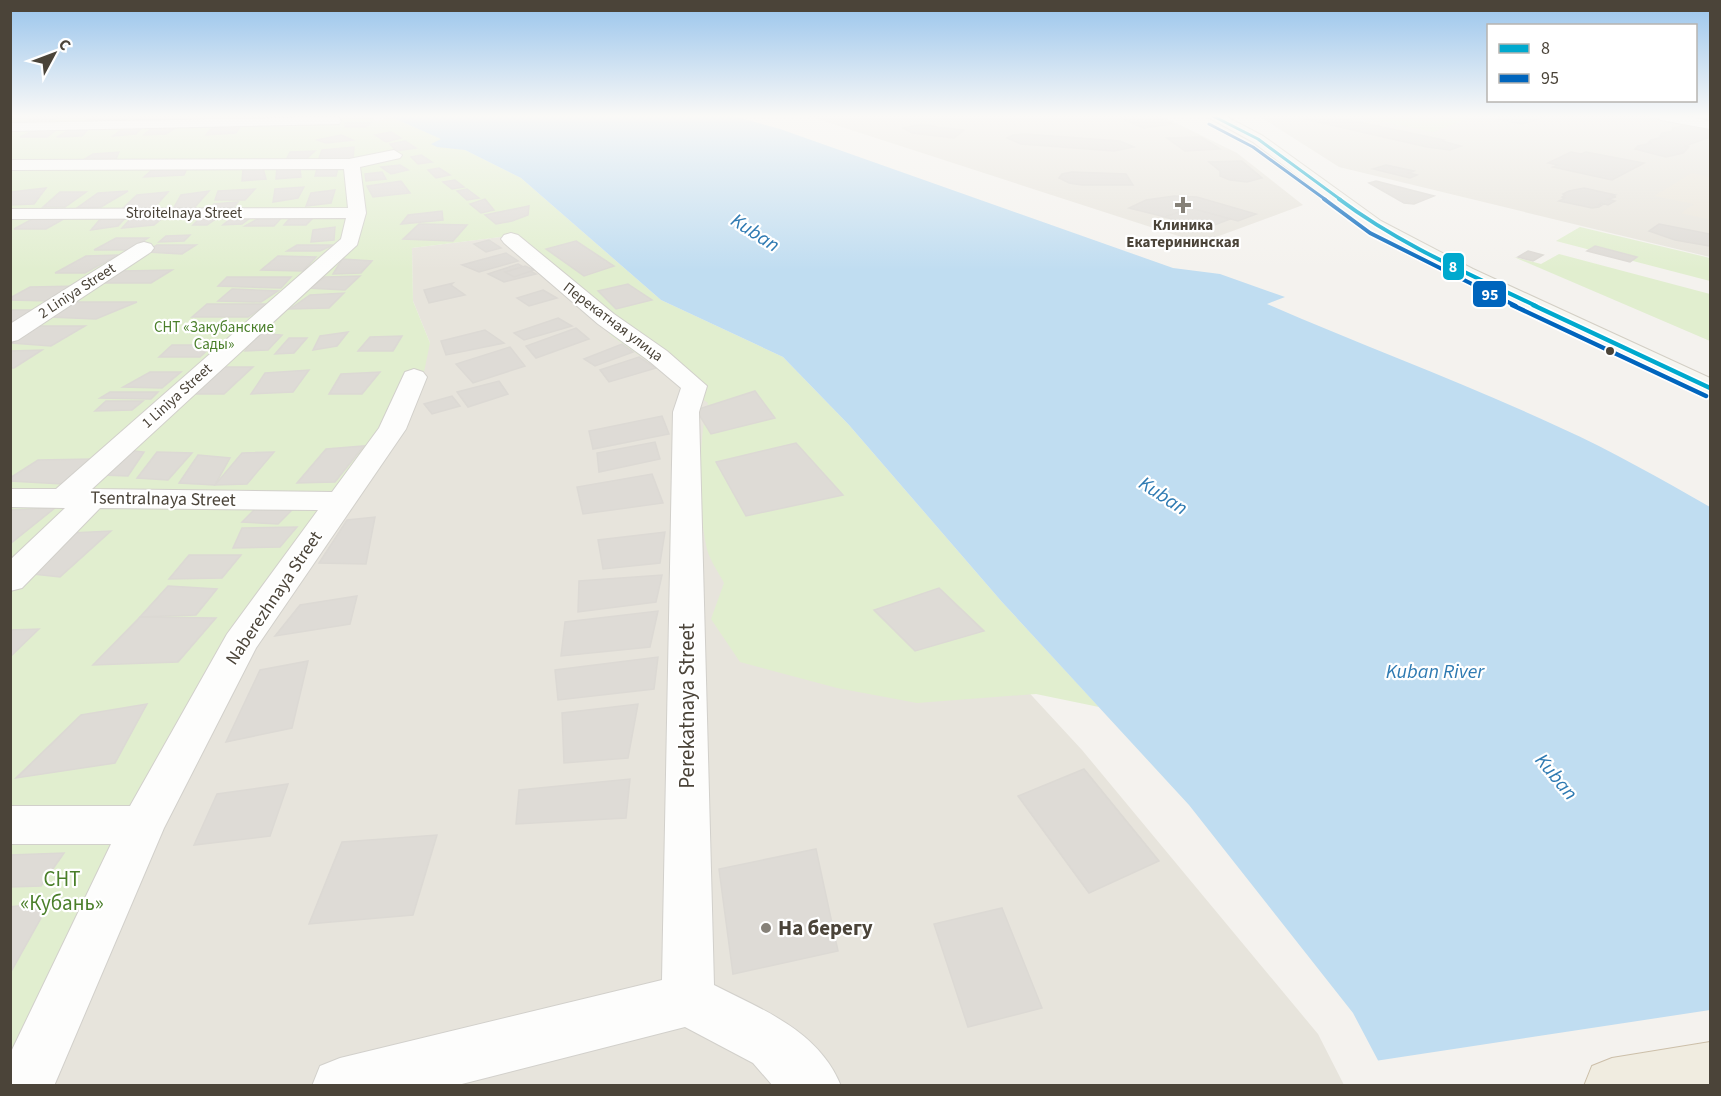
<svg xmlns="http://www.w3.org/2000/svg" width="1721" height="1096" font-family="'Source Sans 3',sans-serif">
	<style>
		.residential { fill: #e7e4dc }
		.education { fill: #eae5da }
		.green { fill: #e1eecf }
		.water { fill: #c0ddf1 }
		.pier { fill: #f4f2ee }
		.building { fill: #dedbd6; stroke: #dcd9d4; stroke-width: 1.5 }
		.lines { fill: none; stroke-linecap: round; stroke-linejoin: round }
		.minor-casing { stroke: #d2d0cb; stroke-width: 2 }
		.secondary-casing { stroke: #d3cfc5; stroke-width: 2 }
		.trunk-casing { stroke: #ccbfa9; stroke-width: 2 }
		.minor { fill: #fdfdfc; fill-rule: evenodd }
		.secondary { fill: #f7f6f1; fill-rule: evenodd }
		.trunk { fill: #f0ece0; fill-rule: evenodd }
		.bus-1-far2-casing { stroke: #fff; stroke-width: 5 }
		.bus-1-far1-casing { stroke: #fff; stroke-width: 7 }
		.bus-1-casing { stroke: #fff; stroke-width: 8 }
		.bus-2-far2-casing { stroke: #fff; stroke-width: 5 }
		.bus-2-far1-casing { stroke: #fff; stroke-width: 7 }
		.bus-2-casing { stroke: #fff; stroke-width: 8 }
		.bus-1-far2 { stroke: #00a9ce; stroke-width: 3 }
		.bus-1-far1 { stroke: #00a9ce; stroke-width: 4 }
		.bus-1 { stroke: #00a9ce; stroke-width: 4.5 }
		.bus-2-far2 { stroke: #0065bd; stroke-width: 3 }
		.bus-2-far1 { stroke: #0065bd; stroke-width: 4 }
		.bus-2 { stroke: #0065bd; stroke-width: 4.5 }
		.poi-dot { fill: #868178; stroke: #fff; stroke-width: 2 }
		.bus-dot { fill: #4b4439; stroke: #fff; stroke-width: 2 }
		.labels { text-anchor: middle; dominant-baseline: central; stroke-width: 4.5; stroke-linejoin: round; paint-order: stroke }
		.far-street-label { font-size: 15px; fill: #4b4439; stroke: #fff }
		.far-poi-label { font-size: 15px; font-weight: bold; fill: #4b4439; stroke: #fff }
		.far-park-label { font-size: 15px; fill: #4a7f2a; stroke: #fff }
		.street-label { font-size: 18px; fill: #4b4439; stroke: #fff }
		.water-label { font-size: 20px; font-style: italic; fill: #2e7ab2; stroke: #fff }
		.near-street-label { font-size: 21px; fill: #4b4439; stroke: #fff }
		.near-park-label { font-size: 21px; fill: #4a7f2a; stroke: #fff }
		.near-poi-label { font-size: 21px; font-weight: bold; fill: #4b4439; stroke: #fff; text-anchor: start }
		.line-badge { stroke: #fff; stroke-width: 2 }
		.badge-label { font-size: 16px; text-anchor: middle; font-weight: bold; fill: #fff }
	</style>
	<rect width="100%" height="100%" fill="#f4f2ee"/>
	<g class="residential">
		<path d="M 808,116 L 1162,116 L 1237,153 L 1303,205 L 1200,243 Z"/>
		<path d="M 1259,116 L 1648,116 L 1710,127 L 1710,257 L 1339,167 Z"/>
		<path d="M 524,234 L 972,631 L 1082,750 L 1318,1034 L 1344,1085 L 33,1086 L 142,829 L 430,343 L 413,301 L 412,248 Z"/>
	</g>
	<path class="education" d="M 1692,173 L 1710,177 L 1710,220 L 1681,213 L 1694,204 L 1654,196 Z"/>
	<g class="green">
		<path d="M 10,116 L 368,116 L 376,121 L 384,119 L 380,116 L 389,116 L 442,139 L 432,144 L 465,150 L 521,178 L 661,300 L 783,357 L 849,425 L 1002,602 L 1099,707 L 1036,694 L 917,703 L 837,688 L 740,662 L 711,619 L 724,583 C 718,571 708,558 706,545 C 698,507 698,440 708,403 L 610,335 L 598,312 L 509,236 L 412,248 L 413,301 L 430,343 L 424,372 L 397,429 L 251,642 L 11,1085 Z"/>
		<path d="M 1358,116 L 1474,116 L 1433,132 Z"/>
		<path d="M 1580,227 L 1710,258 L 1710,281 L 1556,241 Z"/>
		<path d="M 1559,254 L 1710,294 L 1710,341 L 1514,257 L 1541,264 Z"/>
	</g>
	<path class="water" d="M 389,116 L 733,116 L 780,129 L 1173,268 L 1220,274 L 1285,297 L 1267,304 C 1365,347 1465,383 1561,428 C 1612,451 1661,479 1710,507 L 1710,1085 L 1391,1085 L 1353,1013 L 1189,805 L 1002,602 L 849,425 L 783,357 L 661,300 L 521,178 L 465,150 L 437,147 L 431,144 L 441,139 Z"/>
	<path class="pier" d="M 1710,1010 L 1710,1086 L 1388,1086 L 1375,1061 Z"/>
	<g class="building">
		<path d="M 62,116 L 41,124 L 20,125 L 34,117 Z"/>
		<path d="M 96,116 L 134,116 L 120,122 L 78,124 Z"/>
		<path d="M 168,116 L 157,122 L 130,123 L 141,117 Z"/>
		<path d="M 1153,116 L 1173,124 L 1143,128 L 1119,117 Z"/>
		<path d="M 1330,116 L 1444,140 L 1442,141 L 1461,146 L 1450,150 L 1427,147 L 1296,117 Z"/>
		<path d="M 1503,116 L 1544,116 L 1544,117 L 1522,124 L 1497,119 Z"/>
		<path d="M 345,123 L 371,123 L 366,127 L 345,127 Z"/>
		<path d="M 922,124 L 937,127 L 964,130 L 954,138 L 912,133 L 903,128 Z"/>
		<path d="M 241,125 L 236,133 L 206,135 L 213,127 Z"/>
		<path d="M 1683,126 L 1710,131 L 1707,134 L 1710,134 L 1707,137 L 1710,137 L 1685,146 L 1689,147 L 1683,153 L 1666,157 L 1635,149 L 1638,146 L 1652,143 L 1648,143 L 1651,140 L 1663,137 L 1660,136 L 1662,133 L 1675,131 L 1672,131 L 1673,128 Z"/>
		<path d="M 142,127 L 136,134 L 113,136 L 124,128 Z"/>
		<path d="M 153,127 L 177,127 L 166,134 L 144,135 Z"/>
		<path d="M 89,128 L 82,136 L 57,137 L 71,129 Z"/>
		<path d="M 37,129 L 57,129 L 47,137 L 20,137 Z"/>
		<path d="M 391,132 L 401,138 L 386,142 L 375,135 Z"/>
		<path d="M 1025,134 L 1120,141 L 1134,147 L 1114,151 L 1021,144 L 1007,138 L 1013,135 Z"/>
		<path d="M 341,135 L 353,140 L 326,143 L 317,140 Z"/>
		<path d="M 1201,137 L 1220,149 L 1185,151 L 1167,138 Z"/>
		<path d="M 405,141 L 416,148 L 396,151 L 390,144 Z"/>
		<path d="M 354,147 L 353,159 L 318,161 L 322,150 Z"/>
		<path d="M 315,151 L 306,159 L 286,160 L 290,152 Z"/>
		<path d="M 119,152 L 116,159 L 80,162 L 93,154 Z"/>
		<path d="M 1571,152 L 1581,154 L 1586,152 L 1644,163 L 1612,180 L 1553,167 L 1558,165 L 1548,163 Z"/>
		<path d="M 421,155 L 432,162 L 418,164 L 411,157 Z"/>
		<path d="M 1242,161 L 1262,178 L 1247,182 L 1230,180 L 1220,176 L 1220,171 L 1209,162 Z"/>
		<path d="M 400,165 L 408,170 L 391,174 L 381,167 Z"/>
		<path d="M 1386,165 L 1414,171 L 1409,173 L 1417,175 L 1410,178 L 1373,169 Z"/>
		<path d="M 277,167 L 300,168 L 301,177 L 276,179 Z"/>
		<path d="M 154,168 L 187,168 L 184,175 L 144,177 Z"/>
		<path d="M 263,168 L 266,179 L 242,181 L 243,169 Z"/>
		<path d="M 338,168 L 336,176 L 315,176 L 317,169 Z"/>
		<path d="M 439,168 L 450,175 L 436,178 L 428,170 Z"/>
		<path d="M 382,172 L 386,179 L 366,181 L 365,174 Z"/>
		<path d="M 1072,172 L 1126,174 L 1133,185 L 1082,185 L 1069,183 L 1059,178 L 1062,174 Z"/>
		<path d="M 455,180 L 464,187 L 452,189 L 443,182 Z"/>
		<path d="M 401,181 L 410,193 L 373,197 L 367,186 Z"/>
		<path d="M 1376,181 L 1434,196 L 1414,204 L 1404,203 L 1369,183 Z"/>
		<path d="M 304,187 L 298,198 L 273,202 L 275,189 Z"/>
		<path d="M 46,188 L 34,204 L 10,205 L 11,192 Z"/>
		<path d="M 1584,188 L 1615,195 L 1612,196 L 1616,197 L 1608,199 L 1615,201 L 1608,205 L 1601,203 L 1599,205 L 1602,205 L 1599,207 L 1592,208 L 1559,201 L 1565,198 L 1562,197 L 1565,195 L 1563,194 L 1569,191 Z"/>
		<path d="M 255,189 L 245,200 L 215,200 L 218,191 Z"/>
		<path d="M 467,189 L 479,198 L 467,200 L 457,191 Z"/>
		<path d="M 335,190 L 331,203 L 306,206 L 311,193 Z"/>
		<path d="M 128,191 L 101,207 L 77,208 L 98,193 Z"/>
		<path d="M 209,191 L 194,208 L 173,209 L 181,195 Z"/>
		<path d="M 60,192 L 86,192 L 65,207 L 43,207 Z"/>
		<path d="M 168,192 L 154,208 L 123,208 L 137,195 Z"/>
		<path d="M 1174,196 L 1197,197 L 1256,214 L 1238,221 L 1191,208 L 1165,217 L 1129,208 L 1146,200 Z"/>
		<path d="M 485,199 L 494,210 L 481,213 L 470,204 Z"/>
		<path d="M 238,202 L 234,207 L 210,209 L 214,204 Z"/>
		<path d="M 529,206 L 528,215 L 512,221 L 496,224 L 485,215 Z"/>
		<path d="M 1191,208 L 1230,219 L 1204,229 L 1165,217 Z"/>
		<path d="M 442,211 L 443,220 L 401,224 L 408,215 Z"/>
		<path d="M 128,215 L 118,226 L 91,230 L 102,217 Z"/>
		<path d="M 235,215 L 254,215 L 242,224 L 223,225 Z"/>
		<path d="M 38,216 L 69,216 L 46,229 L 14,229 Z"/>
		<path d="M 133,216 L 165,216 L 154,225 L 122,228 Z"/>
		<path d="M 202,216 L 220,216 L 207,225 L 193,225 Z"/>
		<path d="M 263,216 L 283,216 L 274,226 L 245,226 Z"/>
		<path d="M 315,216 L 306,225 L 284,225 L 291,217 Z"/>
		<path d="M 419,224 L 467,225 L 453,241 L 403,239 Z"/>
		<path d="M 1659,224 L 1710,234 L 1710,246 L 1675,240 L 1649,231 Z"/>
		<path d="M 335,227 L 334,240 L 311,242 L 313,230 Z"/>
		<path d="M 190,235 L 184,241 L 159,242 L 166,236 Z"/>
		<path d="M 116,238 L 148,238 L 129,250 L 94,250 Z"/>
		<path d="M 489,240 L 501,248 L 486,252 L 474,244 Z"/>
		<path d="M 576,241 L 614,266 L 584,276 L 546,249 Z"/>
		<path d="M 157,245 L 196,245 L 182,254 L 145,252 Z"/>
		<path d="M 297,245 L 333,245 L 320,251 L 287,251 Z"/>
		<path d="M 1595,246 L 1637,257 L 1630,262 L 1587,251 Z"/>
		<path d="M 1528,251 L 1543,255 L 1533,261 L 1518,257 Z"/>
		<path d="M 506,253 L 518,261 L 479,272 L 462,265 Z"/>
		<path d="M 118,255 L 85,273 L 55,273 L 86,256 Z"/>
		<path d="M 278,256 L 316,257 L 303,271 L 261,270 Z"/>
		<path d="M 342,259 L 372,261 L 361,273 L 333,274 Z"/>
		<path d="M 518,264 L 536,274 L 504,282 L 488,274 Z"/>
		<path d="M 525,266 L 534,270 L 514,277 L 505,272 Z"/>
		<path d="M 172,270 L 151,283 L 102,283 L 121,271 Z"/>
		<path d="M 360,276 L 345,290 L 309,288 L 325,277 Z"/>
		<path d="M 227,277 L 291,277 L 281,288 L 218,286 Z"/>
		<path d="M 453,283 L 451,285 L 465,295 L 429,303 L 424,290 Z"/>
		<path d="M 628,284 L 652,300 L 616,309 L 598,291 Z"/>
		<path d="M 77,286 L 52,301 L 10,300 L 10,298 L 30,287 Z"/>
		<path d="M 232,289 L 278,291 L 261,302 L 218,301 Z"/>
		<path d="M 543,290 L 557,298 L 529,306 L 517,298 Z"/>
		<path d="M 344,293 L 329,308 L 290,309 L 310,295 Z"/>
		<path d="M 72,302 L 137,302 L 96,319 L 50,317 Z"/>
		<path d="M 207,304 L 267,304 L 248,317 L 192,317 Z"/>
		<path d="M 10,310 L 36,310 L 12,324 L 10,323 Z"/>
		<path d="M 558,318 L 572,326 L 524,340 L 514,333 Z"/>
		<path d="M 39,326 L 85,326 L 51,346 L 10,343 Z"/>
		<path d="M 576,328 L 589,339 L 536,358 L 526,346 Z"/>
		<path d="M 485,330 L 504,343 L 446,355 L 441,341 Z"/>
		<path d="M 348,332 L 337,346 L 313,350 L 320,336 Z"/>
		<path d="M 258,333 L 282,335 L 268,350 L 245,351 Z"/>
		<path d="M 402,336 L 393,351 L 358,351 L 370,337 Z"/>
		<path d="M 289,338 L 307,338 L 294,353 L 275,354 Z"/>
		<path d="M 622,344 L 633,352 L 595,366 L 584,359 Z"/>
		<path d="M 172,345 L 213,345 L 200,357 L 159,357 Z"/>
		<path d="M 510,347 L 525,366 L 473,383 L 456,364 Z"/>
		<path d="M 42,350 L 14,368 L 10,368 L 10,351 Z"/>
		<path d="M 639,357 L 656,368 L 609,382 L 600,370 Z"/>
		<path d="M 222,367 L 253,367 L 224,394 L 191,394 Z"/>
		<path d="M 309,370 L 293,392 L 251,394 L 265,373 Z"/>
		<path d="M 150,372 L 181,372 L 162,388 L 123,387 Z"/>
		<path d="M 380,372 L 362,394 L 329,394 L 341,374 Z"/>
		<path d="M 499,381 L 508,394 L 468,407 L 457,392 Z"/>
		<path d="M 755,391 L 775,418 L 711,434 L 696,410 Z"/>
		<path d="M 110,392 L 158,392 L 151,399 L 100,398 Z"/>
		<path d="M 452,396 L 460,406 L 432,414 L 424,404 Z"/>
		<path d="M 106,401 L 143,401 L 132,410 L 95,411 Z"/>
		<path d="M 662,416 L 669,434 L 593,449 L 589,431 Z"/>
		<path d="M 655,442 L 660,459 L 599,472 L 597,453 Z"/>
		<path d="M 796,443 L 843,495 L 746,516 L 716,462 Z"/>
		<path d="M 364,446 L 335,482 L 297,483 L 326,449 Z"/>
		<path d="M 126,450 L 144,452 L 128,476 L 103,475 Z"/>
		<path d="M 157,452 L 192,453 L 168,480 L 137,478 Z"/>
		<path d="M 274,452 L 247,484 L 215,485 L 242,453 Z"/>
		<path d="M 198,455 L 230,458 L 215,485 L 179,483 Z"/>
		<path d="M 91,459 L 63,484 L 10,481 L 10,478 L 38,460 Z"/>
		<path d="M 652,474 L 663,503 L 583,514 L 577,487 Z"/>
		<path d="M 257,507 L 293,509 L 278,524 L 242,522 Z"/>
		<path d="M 55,508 L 10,544 L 10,510 Z"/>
		<path d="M 375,517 L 366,564 L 319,563 L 347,520 Z"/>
		<path d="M 297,527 L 280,547 L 233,548 L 242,528 Z"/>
		<path d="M 111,531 L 60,577 L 32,574 L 70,533 Z"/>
		<path d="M 665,532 L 660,563 L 603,569 L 598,540 Z"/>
		<path d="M 189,555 L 241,555 L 222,578 L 169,579 Z"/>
		<path d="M 662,575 L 656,602 L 578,612 L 579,581 Z"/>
		<path d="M 168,586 L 217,589 L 196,615 L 140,617 Z"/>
		<path d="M 939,588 L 984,631 L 915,651 L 874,610 Z"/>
		<path d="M 357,596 L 350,624 L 275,636 L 300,605 Z"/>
		<path d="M 658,611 L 650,647 L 561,656 L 565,622 Z"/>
		<path d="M 140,617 L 216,618 L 178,662 L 93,665 Z"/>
		<path d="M 39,629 L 10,657 L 10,630 Z"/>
		<path d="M 658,657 L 654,689 L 558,700 L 555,670 Z"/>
		<path d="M 308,661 L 292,728 L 226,742 L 260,670 Z"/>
		<path d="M 147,704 L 115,763 L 16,778 L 81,715 Z"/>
		<path d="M 638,704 L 628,758 L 564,763 L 562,713 Z"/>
		<path d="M 1084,769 L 1159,861 L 1089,893 L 1018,796 Z"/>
		<path d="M 630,779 L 626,818 L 516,824 L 519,790 Z"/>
		<path d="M 288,784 L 270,836 L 194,845 L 217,794 Z"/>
		<path d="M 437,835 L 413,915 L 309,924 L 342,842 Z"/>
		<path d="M 816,849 L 838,951 L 733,974 L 719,869 Z"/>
		<path d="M 64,853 L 41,886 L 10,887 L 10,855 Z"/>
		<path d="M 50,902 L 12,970 L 10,970 L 10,907 Z"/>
		<path d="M 1002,908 L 1042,1008 L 968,1027 L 934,924 Z"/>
	</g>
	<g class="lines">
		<g class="minor-casing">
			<g id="minor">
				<path d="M 1654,116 L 1685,116 L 1710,121 L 1710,129 L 1661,120 Z"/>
				<path d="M 334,117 L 339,118 L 341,121 L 339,124 L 10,131 L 10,123 Z"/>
				<path d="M 394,150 L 402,155 L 400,158 L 360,167 L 366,213 L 357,245 L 92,489 L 332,492 L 379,428 L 405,372 L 414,369 L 423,372 L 427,377 L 406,429 L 256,648 L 164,828 L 54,1086 L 10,1086 L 10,1054 L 111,844 L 10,844 L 10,806 L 130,806 L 227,634 L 318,510 L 100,508 L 22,588 L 10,591 L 10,560 L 65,508 L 10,507 L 10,489 L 56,489 L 341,239 L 346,218 L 10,219 L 10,209 L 348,208 L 344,169 L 10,170 L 10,160 L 349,159 Z"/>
				<path d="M 511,233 L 518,235 L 614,314 L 667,351 L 707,386 L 699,412 L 714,985 C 763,1010 819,1031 841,1086 L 773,1086 L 753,1063 L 685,1027 L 454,1086 L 312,1086 L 320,1066 L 340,1058 L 662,980 L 673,412 L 681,388 L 649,361 L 598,324 L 504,243 L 501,239 L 504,235 Z"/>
				<path d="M 144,242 L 151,244 L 154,248 L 151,252 L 18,340 L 10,342 L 10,324 L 137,244 Z"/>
			</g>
		</g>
		<g class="secondary-casing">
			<path id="secondary" d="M 1206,116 L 1225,116 L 1263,136 L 1381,221 L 1473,269 L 1710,378 L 1710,396 L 1701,393 L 1459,277 L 1367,229 L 1253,142 Z"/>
		</g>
		<g class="trunk-casing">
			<path id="trunk" d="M 1710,1042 L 1710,1086 L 1584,1086 L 1592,1066 L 1612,1058 Z"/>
		</g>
		<use href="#minor" class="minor"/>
		<use href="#secondary" class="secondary"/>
		<use href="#trunk" class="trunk"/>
		<g class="bus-1-far2-casing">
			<path id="bus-1-far2" d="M 1213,116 L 1258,139 L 1341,200"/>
		</g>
		<g class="bus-1-far1-casing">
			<path id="bus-1-far1" d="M 1339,199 C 1399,244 1469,274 1536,306"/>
		</g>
		<g class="bus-1-casing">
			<path id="bus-1" d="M 1533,305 L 1710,388"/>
		</g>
		<g class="bus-2-far2-casing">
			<path id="bus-2-far2" d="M 1209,124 L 1253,147 L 1326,200"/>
		</g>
		<g class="bus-2-far1-casing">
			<path id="bus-2-far1" d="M 1324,199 L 1370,233 L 1516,306"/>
		</g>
		<g class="bus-2-casing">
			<path id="bus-2" d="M 1512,305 L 1706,396"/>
		</g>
		<use href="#bus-1-far2" class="bus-1-far2"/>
		<use href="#bus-1-far1" class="bus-1-far1"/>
		<use href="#bus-1" class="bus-1"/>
		<use href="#bus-2-far2" class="bus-2-far2"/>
		<use href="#bus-2-far1" class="bus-2-far1"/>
		<use href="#bus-2" class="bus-2"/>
	</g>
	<linearGradient id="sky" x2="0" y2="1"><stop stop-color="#98c4ec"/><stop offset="0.43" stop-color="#faf9f7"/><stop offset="1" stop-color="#faf9f7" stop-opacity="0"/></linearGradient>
	<rect width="1721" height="270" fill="url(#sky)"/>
	<g class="poi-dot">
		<path d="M1180 196h6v6h6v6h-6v6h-6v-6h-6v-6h6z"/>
		<circle cx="766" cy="928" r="6"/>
	</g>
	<circle class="bus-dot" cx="1610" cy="351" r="5"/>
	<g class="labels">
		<g class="far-street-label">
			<text x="184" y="213">Stroitelnaya Street</text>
			<text transform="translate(77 291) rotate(-33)">2 Liniya Street</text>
			<text transform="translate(613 322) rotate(37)">Перекатная улица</text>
			<text transform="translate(177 396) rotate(-42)">1 Liniya Street</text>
		</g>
		<g class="far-poi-label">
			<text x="1183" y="225">Клиника<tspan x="1183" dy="17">Екатерининская</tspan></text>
		</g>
		<g class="far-park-label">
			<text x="214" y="327">СНТ «Закубанские<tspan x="214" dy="17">Сады»</tspan></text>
		</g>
		<g class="street-label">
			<text transform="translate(163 499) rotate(1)">Tsentralnaya Street</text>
			<text transform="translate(274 598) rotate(-56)">Naberezhnaya Street</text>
		</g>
		<g class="water-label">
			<text transform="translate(755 233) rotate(33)">Kuban</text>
			<text transform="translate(1163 496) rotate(33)">Kuban</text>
			<text x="1435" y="672">Kuban River</text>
			<text transform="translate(1556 777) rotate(50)">Kuban</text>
		</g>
		<g class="near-street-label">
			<text transform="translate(687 706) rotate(-90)">Perekatnaya Street</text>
		</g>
		<g class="near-park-label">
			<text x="62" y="879">СНТ<tspan x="62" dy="24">«Кубань»</tspan></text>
		</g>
		<g class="near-poi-label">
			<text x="778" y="928">На берегу</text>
		</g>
	</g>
	<g class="line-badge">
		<rect x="1442" y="252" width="23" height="29" rx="6" fill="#00a9ce"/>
		<rect x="1472" y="280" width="35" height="28" rx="6" fill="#0065bd"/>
	</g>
	<g class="badge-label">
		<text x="1453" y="272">8</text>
		<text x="1490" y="300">95</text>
	</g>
	<rect width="1721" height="1096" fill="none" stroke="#4b4439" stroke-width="24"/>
	<rect x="1487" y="24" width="210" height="78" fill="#ffffff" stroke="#b7b4b0" stroke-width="1.5"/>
	<rect x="1499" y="44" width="30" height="9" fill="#00a9ce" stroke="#b7b4b0" stroke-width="1.5"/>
	<text x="1541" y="54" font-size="18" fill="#4b4439">8</text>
	<rect x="1499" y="74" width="30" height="9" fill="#0065bd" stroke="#b7b4b0" stroke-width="1.5"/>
	<text x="1541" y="84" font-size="18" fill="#4b4439">95</text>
	<g transform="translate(54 54) rotate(49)" stroke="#ffffff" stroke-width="4.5" paint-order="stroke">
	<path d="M0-4.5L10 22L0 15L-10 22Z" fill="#4b4439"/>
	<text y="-9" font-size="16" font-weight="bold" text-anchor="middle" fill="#4b4439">С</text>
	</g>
</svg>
